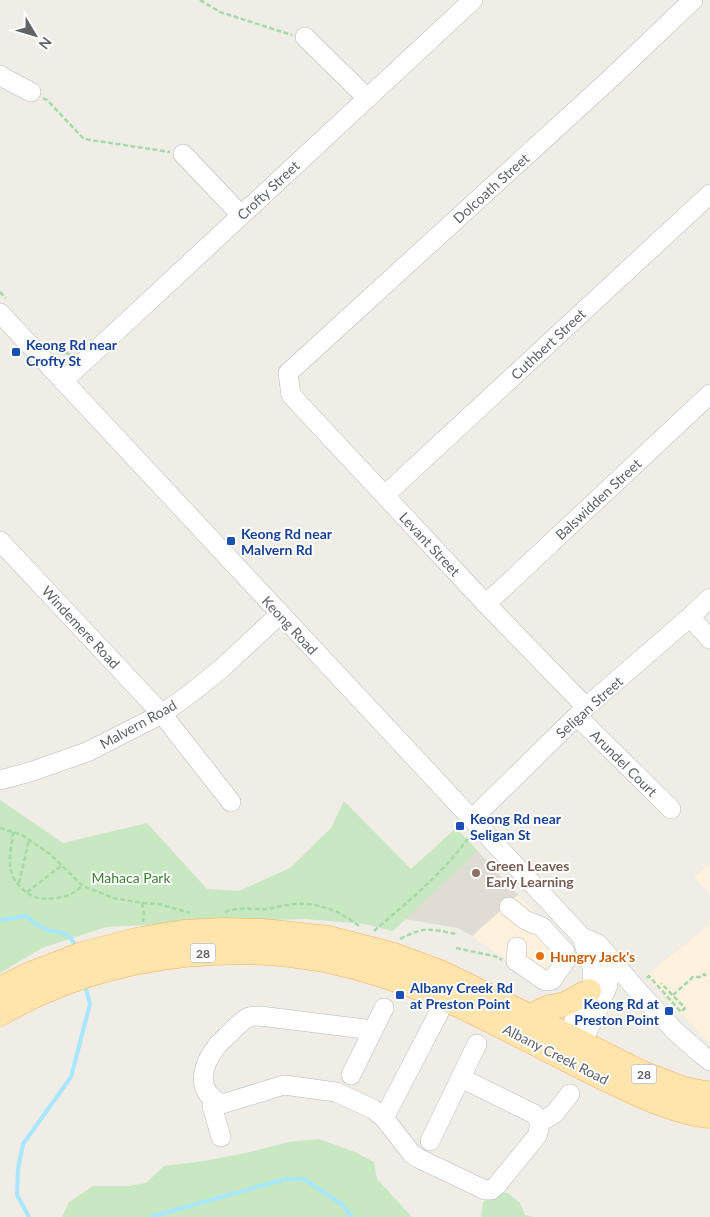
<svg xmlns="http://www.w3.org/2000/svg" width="710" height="1217" font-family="Lato,sans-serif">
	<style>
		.commercial { fill: #fff1dc }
		.education { fill: #e0dcd4 }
		.green { fill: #c8e8c2 }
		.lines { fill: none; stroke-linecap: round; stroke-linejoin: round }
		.stream { stroke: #a7e7ff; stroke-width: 4 }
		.minor-casing { stroke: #b6b9bd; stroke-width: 20 }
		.major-casing { stroke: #f6b059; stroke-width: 25 }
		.path { stroke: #a4daa9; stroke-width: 2.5; stroke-dasharray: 5 2.5; stroke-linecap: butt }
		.minor { stroke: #fff; stroke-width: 19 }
		.major { stroke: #ffe4ac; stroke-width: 24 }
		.transit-dot { fill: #1a4fb4; stroke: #fff; stroke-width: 2 }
		.education-dot { fill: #8d6e63; stroke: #fff; stroke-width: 2 }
		.food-dot { fill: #e8710a; stroke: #fff; stroke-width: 2 }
		.labels { text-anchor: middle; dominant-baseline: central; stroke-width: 4; stroke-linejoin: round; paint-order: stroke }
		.shield { fill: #fff; stroke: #8e9295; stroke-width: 1 }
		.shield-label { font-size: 12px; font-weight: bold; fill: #5d6367 }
		.street-label { font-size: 14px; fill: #5d6367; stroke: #fff }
		.transit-label { font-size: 14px; font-weight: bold; fill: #164399; stroke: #fff; text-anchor: start }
		.education-label { font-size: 14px; font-weight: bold; fill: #785e54; stroke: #fff; text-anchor: start }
		.park-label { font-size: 14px; fill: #3b8231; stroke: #fff }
		.food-label { font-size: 14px; font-weight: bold; fill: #c56008; stroke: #fff; text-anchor: start }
	</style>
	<rect width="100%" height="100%" fill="#f0ece6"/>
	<g class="commercial">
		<path d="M 710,863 L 710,894 L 694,877 Z"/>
		<path d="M 518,895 L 572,951 L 547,988 L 472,936 Z"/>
		<path d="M 710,924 L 710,1044 L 646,976 Z"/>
	</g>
	<path class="education" d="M 478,851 L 518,895 L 472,936 L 458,928 L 405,919 Z"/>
	<g class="green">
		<path d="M 0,800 L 63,843 L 147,823 L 207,889 L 239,891 L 290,868 L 331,828 L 344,801 L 411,869 L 456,828 L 478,851 L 393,931 L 364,924 L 305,919 L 205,922 L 106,927 L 42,948 L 0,973 Z"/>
		<path d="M 319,1139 L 355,1152 L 374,1162 L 377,1179 L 412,1217 L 62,1217 L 69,1202 L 93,1186 L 129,1186 L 146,1183 L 164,1166 L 204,1161 L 246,1153 L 289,1142 Z"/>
		<path d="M 493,1192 L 508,1193 L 520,1203 L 525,1215 L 534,1217 L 481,1217 L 483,1203 Z"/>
	</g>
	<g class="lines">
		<g class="stream">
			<path d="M 0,920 L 26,916 C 31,920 37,926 43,928 C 56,934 71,929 75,947"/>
			<path d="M 29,1217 L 17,1195 L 18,1169 L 23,1144 L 71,1077 L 90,1004 L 85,986"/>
			<path d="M 150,1217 L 286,1179 L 304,1179 L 343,1205 L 352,1217"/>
		</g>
		<g class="minor-casing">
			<g id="minor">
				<path d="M 305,37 L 367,98"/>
				<path d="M 0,75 L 2,77 L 31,92"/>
				<path d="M 183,154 L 241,215"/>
				<path d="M 0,313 L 582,937 L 598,944 L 637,990 L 676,1032 L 701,1054 L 710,1061"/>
				<path d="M 63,381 L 473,0"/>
				<path d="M 385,495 L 710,194"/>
				<path d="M 0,541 L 162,714 L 231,802"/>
				<path d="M 486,604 L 710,394"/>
				<path d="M 690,617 L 710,639"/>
				<path d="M 586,707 L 486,604 L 291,395 L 288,373 L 609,80 L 693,0"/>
				<path d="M 577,716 L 671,809"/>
				<path d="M 0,780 L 33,771 L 87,752 L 162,714 L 191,693 L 221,669 L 280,614"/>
				<path d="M 472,819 L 586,707 L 690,617 L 710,598"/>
				<path d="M 509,907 L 525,920 L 542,927 L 565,952 L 566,960 L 552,980 L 545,981 L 516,961 L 517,947"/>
				<path d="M 373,1030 L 260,1016 C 257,1016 252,1016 249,1017 C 242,1020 236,1027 231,1032 C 226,1037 221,1041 217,1046 C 201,1066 195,1092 222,1104 L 284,1085 L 336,1092 L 373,1109 L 384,1118 L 412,1154 L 418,1158 L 485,1190 L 491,1190 L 497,1185 L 537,1136 C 540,1127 541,1121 534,1114 L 461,1078"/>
				<path d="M 562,1047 L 592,983 L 592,967 L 587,954 L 582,937"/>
				<path d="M 577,1055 L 599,1006 L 608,985 L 609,967 L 605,955"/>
				<path d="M 351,1075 L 384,1008"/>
				<path d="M 214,1101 L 212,1106 L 221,1137"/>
				<path d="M 384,1118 L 446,999"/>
				<path d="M 540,1122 L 554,1114 L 570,1094"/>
				<path d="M 430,1141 L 477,1044"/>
			</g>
		</g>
		<g class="major-casing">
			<g id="major">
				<path d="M 0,989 L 28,975 L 82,954 L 141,939 L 183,932 L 223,930 L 263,931 L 329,938 L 391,954 L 440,972 L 481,992 L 642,1073 L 684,1089 L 710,1094"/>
				<path d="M 0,1014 C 85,965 184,946 281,954 C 298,956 316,958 333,962 C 356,967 380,974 402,982 C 452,999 499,1026 546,1049 C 584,1068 620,1088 659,1103 C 675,1109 692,1115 710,1116"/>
				<path d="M 530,1016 L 549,1007 L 562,1005 L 569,1002 L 589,991"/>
			</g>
		</g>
		<g class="path">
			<path d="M 200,0 L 220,12 L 292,35"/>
			<path d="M 43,98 L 47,100 L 84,139 L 170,152"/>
			<path d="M 0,292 L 6,298"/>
			<path d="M 58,352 L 70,354"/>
			<path d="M 0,828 L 22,835 L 34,843 L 50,854 L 83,886 L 114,898 L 142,903 L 159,904 L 190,913"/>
			<path d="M 13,832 C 12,844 8,859 11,871 C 14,883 26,895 38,898 C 45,900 62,898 69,895 C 74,893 78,889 82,886"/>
			<path d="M 19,883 L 29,840"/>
			<path d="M 27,892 L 61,866"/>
			<path d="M 142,903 L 144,914 L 143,922"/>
			<path d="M 225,912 C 237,907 251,909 264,909 C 274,908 285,905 295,904 C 318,902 343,912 360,927"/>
			<path d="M 374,931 C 407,902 443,874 469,837"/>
			<path d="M 400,939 C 424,926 431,929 456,934"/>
			<path d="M 456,948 L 498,957 L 502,960"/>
			<path d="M 647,978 L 649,976 L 681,1012 L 685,1008 L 661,983"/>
			<path d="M 673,995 L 693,977 L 702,977 L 704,974 L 707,977"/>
		</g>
		<use href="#minor" class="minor"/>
		<use href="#major" class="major"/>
	</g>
	<g class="transit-dot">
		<rect x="11" y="347" width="10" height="10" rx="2.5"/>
		<rect x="226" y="536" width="10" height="10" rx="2.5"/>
		<rect x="455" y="821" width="10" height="10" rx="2.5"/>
		<rect x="395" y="990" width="10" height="10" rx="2.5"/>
		<rect x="664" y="1006" width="10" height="10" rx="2.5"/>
	</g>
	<circle class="education-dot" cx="476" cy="873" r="5"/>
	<circle class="food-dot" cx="540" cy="956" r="5"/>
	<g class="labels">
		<g class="shield">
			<rect x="190.5" y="943.5" width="25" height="19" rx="4"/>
			<rect x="631.5" y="1064.5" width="25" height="19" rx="4"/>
		</g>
		<g class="shield-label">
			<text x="203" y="953">28</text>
			<text x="644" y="1074">28</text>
		</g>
		<g class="street-label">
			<text transform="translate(491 188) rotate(-42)">Dolcoath Street</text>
			<text transform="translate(268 190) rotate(-43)">Crofty Street</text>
			<text transform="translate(548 344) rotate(-43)">Cuthbert Street</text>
			<text transform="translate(598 499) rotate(-43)">Balswidden Street</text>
			<text transform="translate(430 544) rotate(47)">Levant Street</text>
			<text transform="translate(290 625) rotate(47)">Keong Road</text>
			<text transform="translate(81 627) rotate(47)">Windemere Road</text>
			<text transform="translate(589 707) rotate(-42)">Seligan Street</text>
			<text transform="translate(138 724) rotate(-29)">Malvern Road</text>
			<text transform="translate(624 763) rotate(45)">Arundel Court</text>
			<text transform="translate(556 1054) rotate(27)">Albany Creek Road</text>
		</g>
		<g class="transit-label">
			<text x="26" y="344">Keong Rd near<tspan x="26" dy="16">Crofty St</tspan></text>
			<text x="241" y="533">Keong Rd near<tspan x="241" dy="16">Malvern Rd</tspan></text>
			<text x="470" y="818">Keong Rd near<tspan x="470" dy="16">Seligan St</tspan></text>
			<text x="410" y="987">Albany Creek Rd<tspan x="410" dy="16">at Preston Point</tspan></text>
			<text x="659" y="1003" text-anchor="end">Keong Rd at<tspan x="659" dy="16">Preston Point</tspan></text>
		</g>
		<g class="education-label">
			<text x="486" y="865">Green Leaves<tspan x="486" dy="16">Early Learning</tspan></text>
		</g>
		<g class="park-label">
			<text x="131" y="877">Mahaca Park</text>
		</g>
		<g class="food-label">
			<text x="550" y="956">Hungry Jack's</text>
		</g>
	</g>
	<g transform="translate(35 35) rotate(128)" stroke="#ffffff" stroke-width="4" paint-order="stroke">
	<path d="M0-4L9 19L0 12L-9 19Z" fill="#5d6367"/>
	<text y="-8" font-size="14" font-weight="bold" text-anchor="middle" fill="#5d6367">N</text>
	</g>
</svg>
